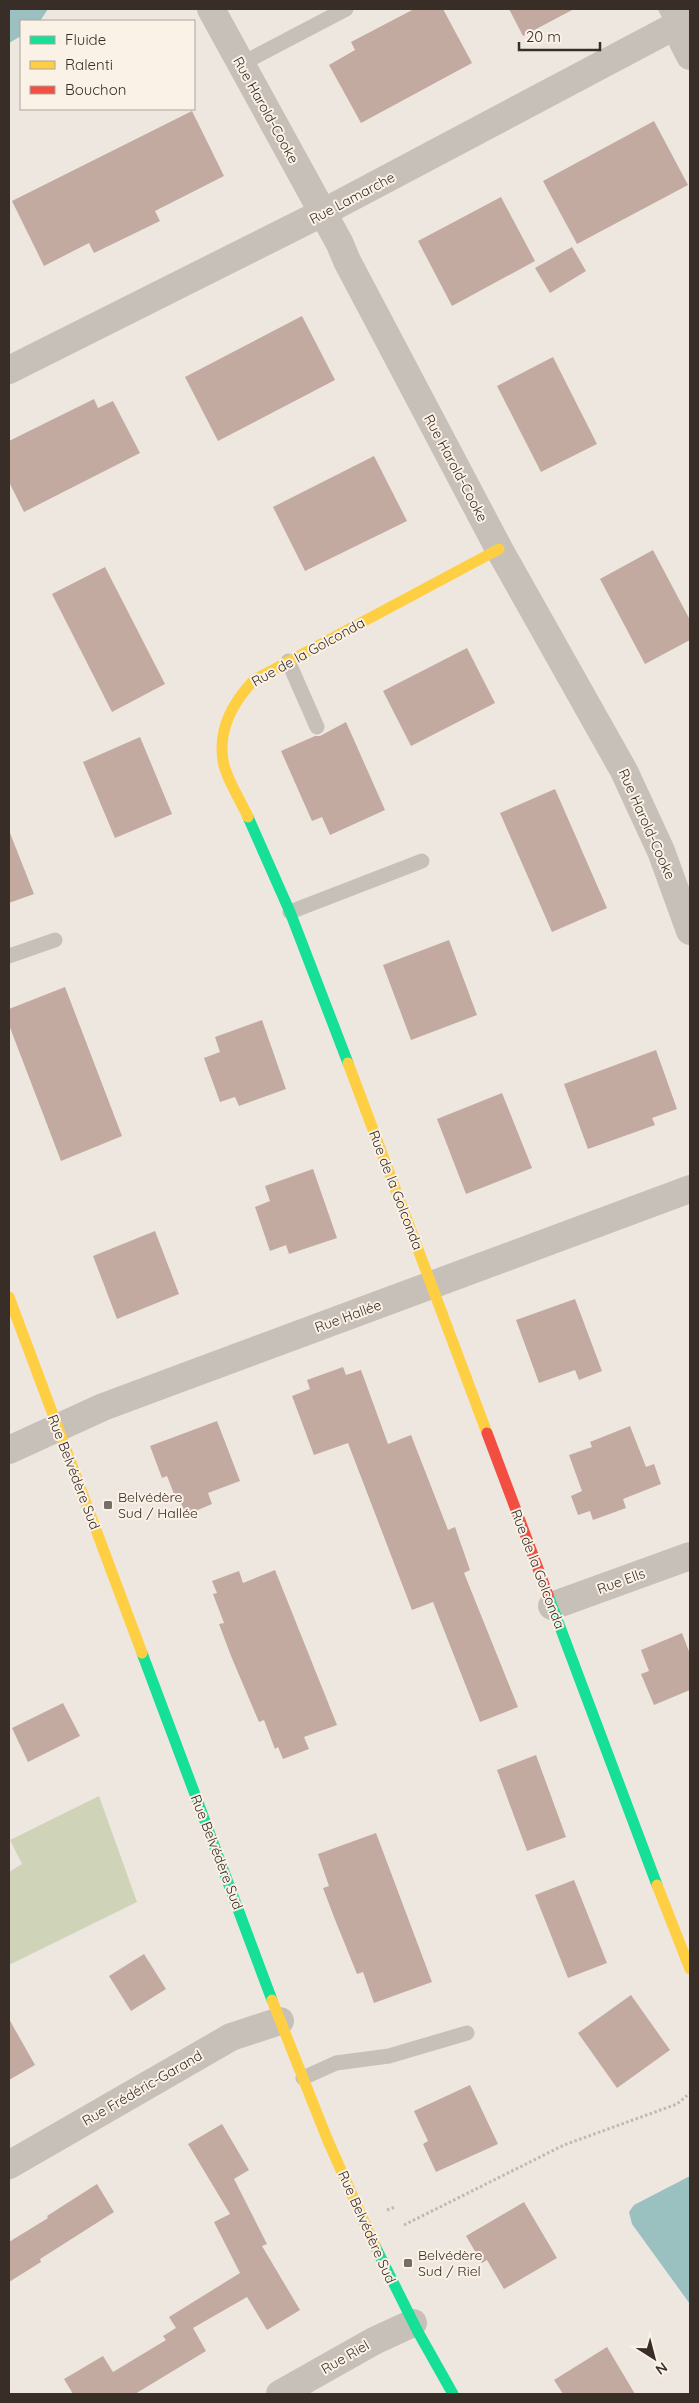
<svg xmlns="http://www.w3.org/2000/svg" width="699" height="2403" font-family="Quicksand,sans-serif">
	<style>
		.green { fill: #cfd4b9 }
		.water { fill: #9bc0c0 }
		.building { fill: #c3aaa0 }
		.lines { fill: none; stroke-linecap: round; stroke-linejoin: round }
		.path { stroke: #c0b8b1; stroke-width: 3; stroke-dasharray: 2.5 2.5; stroke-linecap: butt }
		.lane { stroke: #c7c0b9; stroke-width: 15 }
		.street { stroke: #c7c0b9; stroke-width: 28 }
		.fast { stroke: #16e098; stroke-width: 11 }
		.slow { stroke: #ffcf43; stroke-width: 11 }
		.jam { stroke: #f24e42; stroke-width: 11 }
		.poi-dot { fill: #786e68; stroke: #fbf2e7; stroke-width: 2 }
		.labels { text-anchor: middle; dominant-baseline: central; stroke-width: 4; stroke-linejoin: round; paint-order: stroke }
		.street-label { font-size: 14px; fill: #382d27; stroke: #fbf2e7 }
		.poi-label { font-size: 14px; fill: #382d27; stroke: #fbf2e7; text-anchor: start }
	</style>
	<rect width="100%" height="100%" fill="#eee7e0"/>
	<path class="green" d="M 99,1796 L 137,1902 L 9,1965 L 9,1872 L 22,1864 L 10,1840 Z"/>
	<g class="water">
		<path d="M 9,9 L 48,9 L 40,21 L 21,21 L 21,36 L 9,43 Z"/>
		<path d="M 690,2176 L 690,2304 L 632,2224 L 629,2212 L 634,2205 Z"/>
	</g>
	<g class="building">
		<path d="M 414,9 L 443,9 L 472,63 L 361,123 L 329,65 L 355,50 L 351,42 Z"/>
		<path d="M 509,9 L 574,9 L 523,36 Z"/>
		<path d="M 192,111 L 224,176 L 155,211 L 160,221 L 94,253 L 89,243 L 44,266 L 12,201 Z"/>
		<path d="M 654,121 L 688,185 L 577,244 L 543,181 Z"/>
		<path d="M 501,197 L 535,261 L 452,306 L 418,241 Z"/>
		<path d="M 572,247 L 586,271 L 550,293 L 535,268 Z"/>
		<path d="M 302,316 L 335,380 L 218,441 L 185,377 Z"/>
		<path d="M 553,357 L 597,444 L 541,472 L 497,386 Z"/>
		<path d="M 94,399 L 98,408 L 113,401 L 140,453 L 24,512 L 9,482 L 9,441 Z"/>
		<path d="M 374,456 L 407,521 L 305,571 L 273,507 Z"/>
		<path d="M 653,550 L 690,620 L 690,640 L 645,664 L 600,579 Z"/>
		<path d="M 105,567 L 165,684 L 112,712 L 52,594 Z"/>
		<path d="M 467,648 L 495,703 L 411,746 L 383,691 Z"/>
		<path d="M 346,722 L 385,810 L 330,835 L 322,817 L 312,821 L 281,751 L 315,736 L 320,736 Z"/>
		<path d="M 140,737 L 172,814 L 115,838 L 83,762 Z"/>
		<path d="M 555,789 L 607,908 L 552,932 L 500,813 Z"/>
		<path d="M 10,833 L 34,894 L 9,903 L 9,834 Z"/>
		<path d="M 449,940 L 477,1015 L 411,1040 L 383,965 Z"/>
		<path d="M 65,987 L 122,1136 L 61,1161 L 9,1025 L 9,1009 Z"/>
		<path d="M 262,1020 L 286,1089 L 239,1106 L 235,1097 L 220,1102 L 204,1058 L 220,1052 L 215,1037 Z"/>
		<path d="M 656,1050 L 677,1109 L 652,1118 L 655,1125 L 588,1149 L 564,1084 Z"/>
		<path d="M 502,1093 L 532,1168 L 466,1194 L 437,1119 Z"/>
		<path d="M 313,1169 L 337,1238 L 289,1254 L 286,1245 L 270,1251 L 255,1207 L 270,1201 L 265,1186 Z"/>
		<path d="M 155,1231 L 179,1294 L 117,1319 L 93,1256 Z"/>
		<path d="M 575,1299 L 602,1371 L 579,1380 L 575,1370 L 539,1383 L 516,1320 Z"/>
		<path d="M 343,1367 L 346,1375 L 361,1370 L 388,1444 L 411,1435 L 448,1530 L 455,1527 L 470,1570 L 464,1573 L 518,1707 L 480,1722 L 433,1602 L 412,1610 L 348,1443 L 314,1455 L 292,1396 L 310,1389 L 307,1380 Z"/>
		<path d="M 217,1421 L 240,1481 L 208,1493 L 212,1504 L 186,1515 L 181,1503 L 178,1504 L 167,1476 L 162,1478 L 150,1446 Z"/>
		<path d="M 630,1426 L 646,1467 L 654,1464 L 661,1484 L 623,1499 L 626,1508 L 593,1520 L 590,1511 L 578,1515 L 571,1496 L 582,1491 L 569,1455 L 592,1447 L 590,1442 Z"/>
		<path d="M 275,1570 L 337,1725 L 304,1737 L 309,1749 L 283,1759 L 278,1747 L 275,1749 L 264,1720 L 259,1722 L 231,1656 L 219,1624 L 224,1623 L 213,1594 L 217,1593 L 212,1581 L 239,1571 L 243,1583 Z"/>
		<path d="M 682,1633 L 690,1654 L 690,1690 L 654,1705 L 641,1674 L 649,1671 L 641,1650 Z"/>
		<path d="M 63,1703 L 80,1736 L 28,1762 L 12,1728 Z"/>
		<path d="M 536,1755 L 566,1837 L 527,1851 L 497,1770 Z"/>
		<path d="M 376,1833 L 432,1982 L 374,2003 L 363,1972 L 357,1974 L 334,1917 L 323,1888 L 329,1886 L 318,1854 Z"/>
		<path d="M 574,1880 L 607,1963 L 568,1978 L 535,1895 Z"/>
		<path d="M 144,1954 L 166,1989 L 131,2011 L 109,1976 Z"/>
		<path d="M 631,1995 L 670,2050 L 617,2088 L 578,2033 Z"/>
		<path d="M 9,2019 L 35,2065 L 9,2080 Z"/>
		<path d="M 470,2085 L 498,2144 L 436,2172 L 423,2144 L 428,2141 L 414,2111 Z"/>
		<path d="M 222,2124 L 249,2170 L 234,2179 L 267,2244 L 262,2246 L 300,2310 L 267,2330 L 247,2297 L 193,2328 L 206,2351 L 135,2394 L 73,2394 L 64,2379 L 103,2356 L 113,2372 L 166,2340 L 163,2336 L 176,2328 L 169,2317 L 240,2273 L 214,2222 L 230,2214 L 188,2144 Z"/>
		<path d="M 97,2184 L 114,2212 L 40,2259 L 41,2262 L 9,2282 L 9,2242 L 48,2218 L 47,2216 Z"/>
		<path d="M 524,2202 L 557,2258 L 504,2289 L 487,2260 L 482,2263 L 466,2236 Z"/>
		<path d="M 607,2347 L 635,2394 L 563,2394 L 554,2380 Z"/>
	</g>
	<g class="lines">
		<g class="path">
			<path d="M 387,2210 L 395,2207"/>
			<path d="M 404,2225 L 564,2145 L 677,2104 L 690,2093"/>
		</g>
		<g class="lane">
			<path d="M 666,9 L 675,26"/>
			<path d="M 241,64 L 346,9"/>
			<path d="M 288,661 L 317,727"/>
			<path d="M 290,912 L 422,861"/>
			<path d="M 9,956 L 55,940"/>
			<path d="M 303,2078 L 336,2063 L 389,2056 L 467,2033"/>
		</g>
		<g class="street">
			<path d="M 211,9 L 340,244 L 347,261 L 499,549 L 624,771 L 661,851 L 690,931"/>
			<path d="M 675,26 L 690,56"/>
			<path d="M 9,370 L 322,213 L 690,18"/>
			<path d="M 9,1450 L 103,1407 L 690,1189"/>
			<path d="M 552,1606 L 690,1556"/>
			<path d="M 9,2165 L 231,2037 L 280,2021"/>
			<path d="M 280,2394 L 374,2341 L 413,2323"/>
		</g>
		<g class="fast">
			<path d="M 248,817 L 290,912 L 348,1063"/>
			<path d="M 548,1595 L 657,1885"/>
			<path d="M 142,1653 L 272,2000"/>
			<path d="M 375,2246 L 418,2332 L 453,2394"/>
		</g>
		<g class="slow">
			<path d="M 248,817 C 241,801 225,777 223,760 C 218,729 233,702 254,680 L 499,549"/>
			<path d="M 348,1063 L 487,1433"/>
			<path d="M 9,1297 L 142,1653"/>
			<path d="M 657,1885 L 690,1969"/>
			<path d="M 272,2000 L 328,2141 L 375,2246"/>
		</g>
		<path class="jam" d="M 487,1433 L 548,1595"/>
	</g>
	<g class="poi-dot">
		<rect x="103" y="1500" width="10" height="10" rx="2.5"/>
		<rect x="403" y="2258" width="10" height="10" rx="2.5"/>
	</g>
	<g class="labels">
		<g class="street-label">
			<text transform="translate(266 110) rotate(61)">Rue Harold-Cooke</text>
			<text transform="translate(352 198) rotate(-28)">Rue Lamarche</text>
			<text transform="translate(456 468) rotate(62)">Rue Harold-Cooke</text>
			<text transform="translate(308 652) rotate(-29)">Rue de la Golconda</text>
			<text transform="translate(647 824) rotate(66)">Rue Harold-Cooke</text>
			<text transform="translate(396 1190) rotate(69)">Rue de la Golconda</text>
			<text transform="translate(348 1316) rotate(-20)">Rue Hallée</text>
			<text transform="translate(74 1472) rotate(69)">Rue Belvédère Sud</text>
			<text transform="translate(538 1569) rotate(69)">Rue de la Golconda</text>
			<text transform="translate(621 1581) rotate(-20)">Rue Ells</text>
			<text transform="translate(217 1852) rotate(69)">Rue Belvédère Sud</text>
			<text transform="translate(142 2088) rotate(-30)">Rue Frédéric-Garand</text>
			<text transform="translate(367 2227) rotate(66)">Rue Belvédère Sud</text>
			<text transform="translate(345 2357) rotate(-30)">Rue Riel</text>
		</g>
		<g class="poi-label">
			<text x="118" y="1497">Belvédère<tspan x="118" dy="16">Sud / Hallée</tspan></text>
			<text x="418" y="2255">Belvédère<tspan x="418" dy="16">Sud / Riel</tspan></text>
		</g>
	</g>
	<rect width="699" height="2403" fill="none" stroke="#382d27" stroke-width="20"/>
	<rect x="20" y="20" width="175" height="90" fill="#fbf2e7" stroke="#ada39a"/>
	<rect x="30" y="36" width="25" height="8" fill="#16e098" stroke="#ada39a"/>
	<text x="65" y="45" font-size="15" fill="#382d27">Fluide</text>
	<rect x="30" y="61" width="25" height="8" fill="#ffcf43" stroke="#ada39a"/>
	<text x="65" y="70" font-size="15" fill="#382d27">Ralenti</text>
	<rect x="30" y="86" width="25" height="8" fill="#f24e42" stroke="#ada39a"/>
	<text x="65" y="95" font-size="15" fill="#382d27">Bouchon</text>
	<g transform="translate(654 2358) rotate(144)" stroke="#fbf2e7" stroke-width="4" paint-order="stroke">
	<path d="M0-4L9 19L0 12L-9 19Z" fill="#382d27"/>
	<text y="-8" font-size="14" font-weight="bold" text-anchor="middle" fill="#382d27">N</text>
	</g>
	<path d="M519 42v8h81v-8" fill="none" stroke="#382d27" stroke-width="2.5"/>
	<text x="526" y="42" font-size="15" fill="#382d27" stroke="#fbf2e7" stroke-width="4" paint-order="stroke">20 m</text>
</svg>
